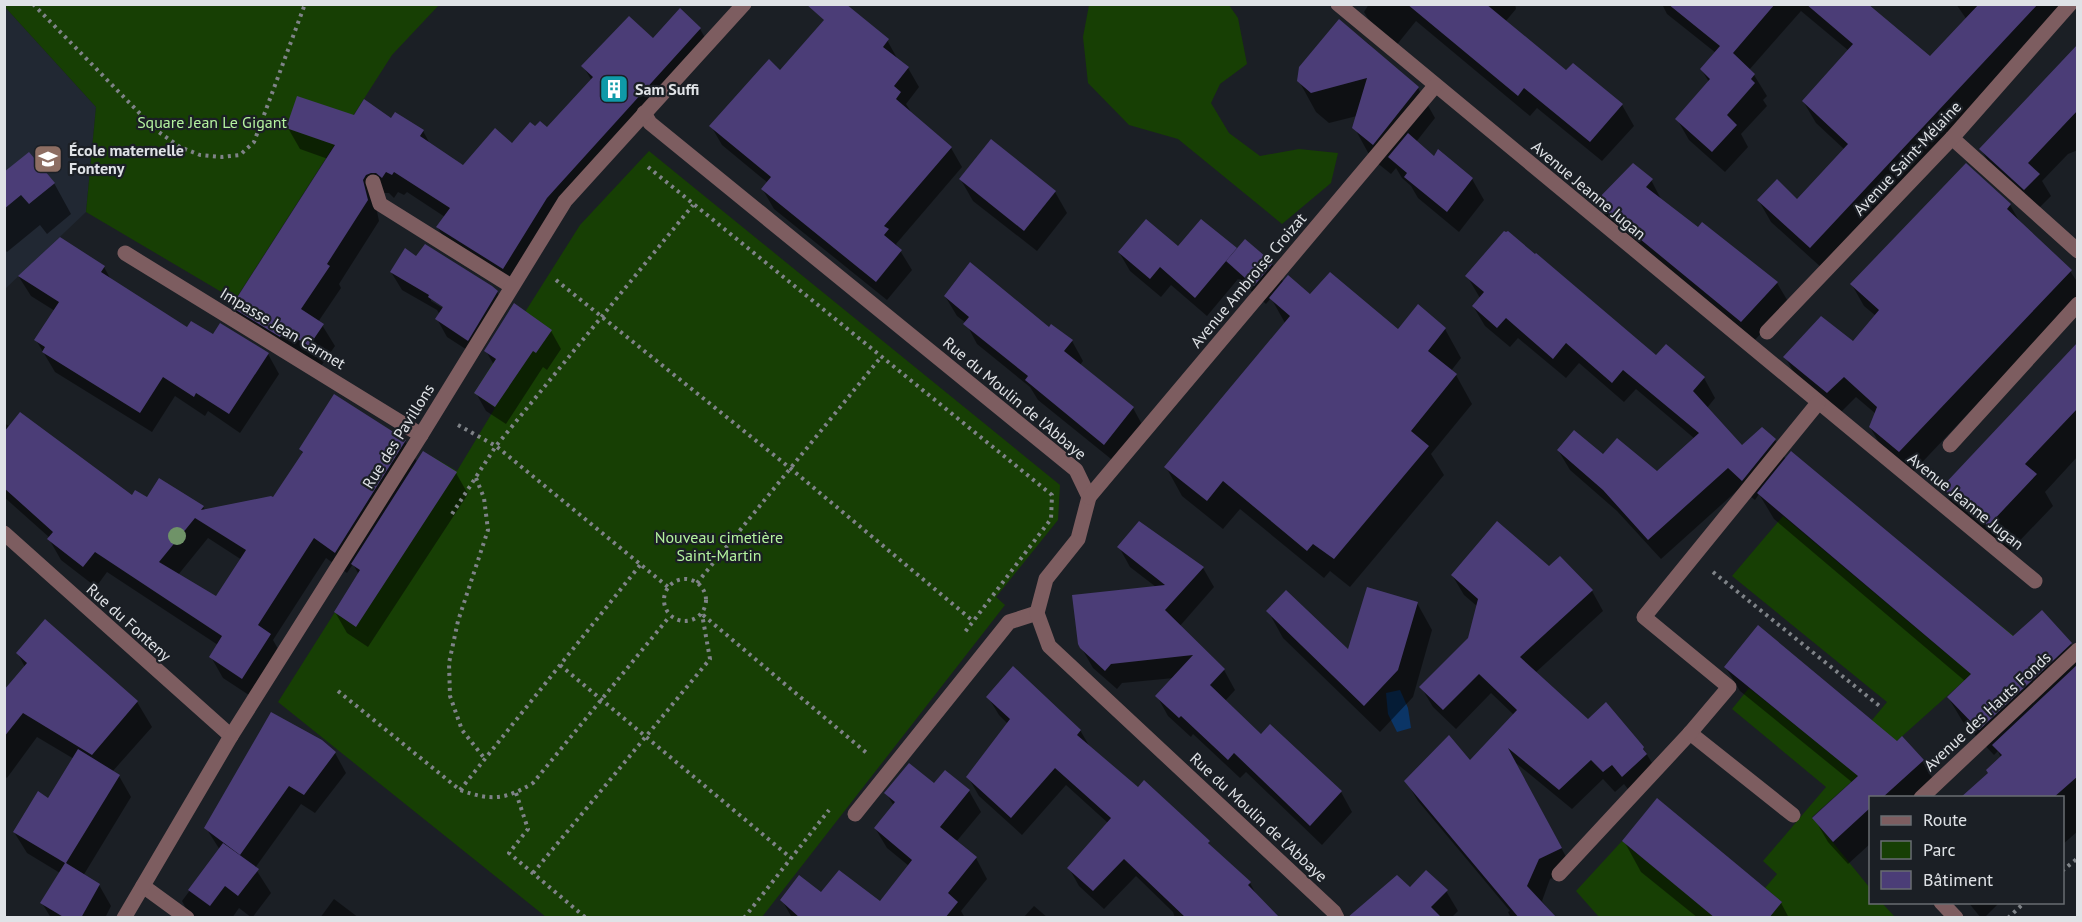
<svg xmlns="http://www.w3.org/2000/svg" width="2082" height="922" font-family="'PT Sans',sans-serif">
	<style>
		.built { fill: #212833 }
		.green { fill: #173f04 }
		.water { fill: #0b3566 }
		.shadow { fill: #0007; fill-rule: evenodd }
		.building { fill: #4b3d77; fill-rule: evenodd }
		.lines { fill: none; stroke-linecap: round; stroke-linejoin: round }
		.path { stroke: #7f8388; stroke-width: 4; stroke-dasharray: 3 4.5; stroke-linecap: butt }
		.service { stroke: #7d5d60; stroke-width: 15 }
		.minor { stroke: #7d5d60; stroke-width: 15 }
		.tree { fill: #6f9368 }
		.labels { text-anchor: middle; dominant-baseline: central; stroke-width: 4.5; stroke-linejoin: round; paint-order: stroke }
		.poi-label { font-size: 16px; font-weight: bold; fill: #dfe2e6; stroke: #1b1f25; text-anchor: start }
		.park-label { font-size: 16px; fill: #b4f29f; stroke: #1b1f25 }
		.street-label { font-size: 16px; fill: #dfe2e6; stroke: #1b1f25 }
	</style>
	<rect width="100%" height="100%" fill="#1b1f25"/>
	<path class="built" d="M 5,7 L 96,107 L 86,212 L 5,289 Z"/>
	<g class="green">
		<path d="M 5,4 L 439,5 L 392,55 L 235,300 L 86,212 L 96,107 L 5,7 Z"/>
		<path d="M 1089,5 L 1229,5 L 1238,18 L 1247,64 L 1220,84 L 1211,103 L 1229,133 L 1260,156 L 1299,149 L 1338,153 L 1331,183 L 1282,224 L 1178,139 L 1129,125 L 1088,83 L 1083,37 Z"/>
		<path d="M 649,151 L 1060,485 L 1058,520 L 996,597 L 1005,605 L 762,917 L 546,917 L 278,702 L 433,457 L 457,471 L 495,408 L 474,393 L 580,225 Z"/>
		<path d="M 1783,516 L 1953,659 L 1988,615 L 2014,636 L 1812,817 L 1870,888 L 1870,902 L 1882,903 L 1895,917 L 1769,917 L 1782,902 L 1765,888 L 1777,874 L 1763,861 L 1826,787 L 1732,709 L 1749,688 L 1839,760 L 1887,702 L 1732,576 Z"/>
		<path d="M 1622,841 L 1715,917 L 1599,917 L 1576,891 Z"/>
	</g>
	<path class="water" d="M 1400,690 L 1408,708 L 1411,728 L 1397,732 L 1388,714 L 1386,693 Z"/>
	<g class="shadow">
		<path d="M 1369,4 L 1515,4 L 1516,9 L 1505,22 L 1566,72 L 1573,65 L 1622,105 L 1634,126 L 1602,161 L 1537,108 L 1530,116 L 1416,21 L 1395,47 L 1376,32 L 1364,12 Z"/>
		<path d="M 1662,4 L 1866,4 L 1930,58 L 1967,20 L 1956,4 L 2070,4 L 1823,269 L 1771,222 L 1759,201 L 1797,201 L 1845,150 L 1816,123 L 1803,101 L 1849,51 L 1801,11 L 1749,70 L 1754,75 L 1767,96 L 1763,100 L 1767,106 L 1741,134 L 1748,147 L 1725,172 L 1689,140 L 1677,119 L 1709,82 L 1701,69 L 1716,53 L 1667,14 Z"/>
		<path d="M 680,10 L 700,29 L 712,50 L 558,219 L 515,289 L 450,248 L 438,228 L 445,217 L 407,192 L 404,195 L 398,192 L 394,198 L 389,193 L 383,193 L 375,202 L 379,221 L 339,284 L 341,288 L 318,322 L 322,325 L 335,346 L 321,366 L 245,328 L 233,307 L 328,159 L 300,149 L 288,128 L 354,117 L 392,120 L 423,131 L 430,144 L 464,167 L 513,145 L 535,128 L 548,129 L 592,81 L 583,66 L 654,40 Z"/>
		<path d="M 1339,21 L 1369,44 L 1372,49 L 1418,88 L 1435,118 L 1416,142 L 1434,158 L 1472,179 L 1484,200 L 1459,232 L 1418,198 L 1411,186 L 1402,178 L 1396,168 L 1391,174 L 1371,158 L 1354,127 L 1357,116 L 1329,123 L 1316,112 L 1299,81 Z"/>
		<path d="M 887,40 L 898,60 L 908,68 L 919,87 L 906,104 L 911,112 L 951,148 L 962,167 L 896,244 L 912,270 L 887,300 L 774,209 L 763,190 L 768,183 L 722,145 L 711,126 L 780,72 Z"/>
		<path d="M 2078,46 L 2078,150 L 2068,154 L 2042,181 L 2051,196 L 2037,210 L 1993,170 L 1981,149 Z"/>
		<path d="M 4,169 L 7,172 L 54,183 L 71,214 L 47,234 L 40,225 L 7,252 L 4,249 Z"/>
		<path d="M 961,180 L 1055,192 L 1067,213 L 1037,251 L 973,201 Z"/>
		<path d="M 1651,180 L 1662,201 L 1698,229 L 1777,283 L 1789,303 L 1753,342 L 1609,223 L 1597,202 Z"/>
		<path d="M 2010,205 L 2021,224 L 2070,271 L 2078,283 L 2078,297 L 1912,473 L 1882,448 L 1870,427 L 1876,414 L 1856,397 L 1840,413 L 1797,378 L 1785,357 L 1853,343 L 1876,316 L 1864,306 L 1852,285 Z"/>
		<path d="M 1178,249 L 1236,249 L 1272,264 L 1284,283 L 1398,331 L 1418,306 L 1445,329 L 1461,358 L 1451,371 L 1456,375 L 1472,404 L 1431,454 L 1444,475 L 1350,587 L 1330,571 L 1324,578 L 1240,509 L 1223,529 L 1182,496 L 1166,467 L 1285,323 L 1271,298 L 1266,304 L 1238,279 L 1207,316 L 1171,285 L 1161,297 L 1130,271 L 1119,252 Z"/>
		<path d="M 417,258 L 497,292 L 507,310 L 478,357 L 447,337 L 437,319 L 440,315 L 437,310 L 402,290 L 391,272 ZM 431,297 L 450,310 L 449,312 L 431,301 Z"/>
		<path d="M 104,267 L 111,280 L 188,329 L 268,354 L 279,374 L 240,433 L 208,411 L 205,416 L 175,396 L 152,432 L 55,372 L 36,340 L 55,311 L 31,296 L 19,277 Z"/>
		<path d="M 1467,276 L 1704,378 L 1715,398 L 1707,408 L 1742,447 L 1775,440 L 1786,460 L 2013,638 L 2071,644 L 2078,656 L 2078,831 L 2062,845 L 2062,798 L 1963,798 L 1989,773 L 2001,758 L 1998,751 L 1994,755 L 1963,722 L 1948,697 L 1965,681 L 1774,519 L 1759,494 L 1755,500 L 1740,488 L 1661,559 L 1617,511 L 1570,470 L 1558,450 L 1657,472 L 1695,439 L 1636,389 L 1624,402 L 1579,363 L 1566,378 L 1518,338 L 1510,347 L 1485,326 L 1473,306 L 1480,298 Z"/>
		<path d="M 945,296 L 1049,329 L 1072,341 L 1083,361 L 1080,365 L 1133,408 L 1144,428 L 1116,463 L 1038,400 L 1030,387 L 977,344 L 966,323 L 957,316 Z"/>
		<path d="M 514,305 L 551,331 L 561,349 L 547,370 L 543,367 L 506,424 L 486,411 L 476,393 L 494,365 L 486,351 Z"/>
		<path d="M 2078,344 L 2078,456 L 2045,492 L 2053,506 L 2006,555 L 1960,518 L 1943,488 Z"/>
		<path d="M 4,423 L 132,498 L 147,499 L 160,480 L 203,507 L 206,511 L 273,499 L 303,454 L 300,449 L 405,441 L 417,462 L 456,473 L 468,494 L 368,647 L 347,633 L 335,612 L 359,575 L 353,564 L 347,573 L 326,558 L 273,640 L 282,656 L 255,699 L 223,678 L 211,657 L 218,645 L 107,572 L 96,587 L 61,560 L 49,539 L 50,538 L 4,497 ZM 208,538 L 242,560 L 217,598 L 178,575 Z"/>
		<path d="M 1119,547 L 1203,568 L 1214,587 L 1179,627 L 1224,670 L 1235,690 L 1225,701 L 1261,736 L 1341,792 L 1352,812 L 1322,845 L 1246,772 L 1240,778 L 1193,734 L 1191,737 L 1168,716 L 1157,696 L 1174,678 L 1122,683 L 1117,689 L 1093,668 L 1081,647 L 1156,587 L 1130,567 Z"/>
		<path d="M 1560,558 L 1592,591 L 1603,611 L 1535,673 L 1588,721 L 1643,748 L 1655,768 L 1634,797 L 1624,784 L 1615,792 L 1603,779 L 1572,809 L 1516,763 L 1572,868 L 1550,879 L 1542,901 L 1555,918 L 1511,918 L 1508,912 L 1510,911 L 1418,801 L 1406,781 L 1470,762 L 1514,715 L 1491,693 L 1456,729 L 1433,707 L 1421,687 L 1469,638 L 1478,607 L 1464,595 L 1452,575 L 1549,568 Z"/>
		<path d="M 1417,603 L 1432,630 L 1413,697 L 1380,732 L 1283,638 L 1268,611 L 1348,652 Z"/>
		<path d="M 45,621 L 137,702 L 152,727 L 112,772 L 119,776 L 131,797 L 83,876 L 99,885 L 111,906 L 105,918 L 51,918 L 42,903 L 60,873 L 27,853 L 14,832 L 48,800 L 74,759 L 37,737 L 7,778 L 4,776 L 4,692 L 25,667 L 18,654 Z"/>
		<path d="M 1726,668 L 1897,743 L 1922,761 L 1936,784 L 1922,798 L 1870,798 L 1870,844 L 1848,864 L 1828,842 L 1814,818 L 1853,783 L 1740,691 Z"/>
		<path d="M 988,697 L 1080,730 L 1091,749 L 1138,789 L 1208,842 L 1212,848 L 1250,883 L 1258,898 L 1278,918 L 1175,918 L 1173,912 L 1136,876 L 1104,909 L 1079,886 L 1069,868 L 1108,823 L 1066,785 L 1022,835 L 979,796 L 968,777 L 1008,724 L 999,715 Z"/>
		<path d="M 335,753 L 346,773 L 315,813 L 301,804 L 255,868 L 271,893 L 252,918 L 239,908 L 232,918 L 191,918 L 182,901 L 220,850 L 206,828 Z"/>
		<path d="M 945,772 L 969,791 L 981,812 L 956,842 L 976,858 L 987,879 L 961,911 L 965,918 L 792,918 L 782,900 L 821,893 L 880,903 L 909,866 L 887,848 L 875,828 L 894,806 L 886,793 L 935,785 Z"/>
		<path d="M 1624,841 L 1781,903 L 1789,918 L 1698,918 L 1641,872 Z"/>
		<path d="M 1410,889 L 1446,891 L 1458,911 L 1451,918 L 1364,918 Z"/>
		<path d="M 334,899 L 359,918 L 320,918 Z"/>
		<path d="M 1968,902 L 2000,902 L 1984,918 L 1981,918 Z"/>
		<path d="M 1034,906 L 1048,918 L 1023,918 Z"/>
	</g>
	<g class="building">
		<path d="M 806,4 L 846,4 L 889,39 L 883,47 L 909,67 L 894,86 L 901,92 L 896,99 L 952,147 L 884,226 L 889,229 L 884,235 L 902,250 L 876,282 L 761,189 L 771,177 L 709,126 L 769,59 L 780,70 L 824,20 Z"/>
		<path d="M 1407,4 L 1486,4 L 1566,70 L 1573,63 L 1623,104 L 1590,142 L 1524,88 L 1518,96 Z"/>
		<path d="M 1668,4 L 1775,4 L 1733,53 L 1755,74 L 1751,79 L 1755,83 L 1727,115 L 1737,125 L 1712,152 L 1675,119 L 1710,79 L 1700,69 L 1720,46 Z"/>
		<path d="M 1806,4 L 1868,4 L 1930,56 L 1979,4 L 2038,4 L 1810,248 L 1757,200 L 1777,179 L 1797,199 L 1848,144 L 1802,101 L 1853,44 Z"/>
		<path d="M 680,8 L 701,28 L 547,198 L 503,269 L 436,227 L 450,208 L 394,172 L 392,175 L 386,172 L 382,178 L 376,173 L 371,173 L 366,175 L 363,180 L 368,200 L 327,264 L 330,266 L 301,309 L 324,324 L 309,346 L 284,331 L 280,337 L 231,307 L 335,145 L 286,128 L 297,96 L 354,115 L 364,99 L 391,118 L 395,112 L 424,130 L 420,136 L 463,165 L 495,128 L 512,143 L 530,122 L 535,126 L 540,121 L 547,127 L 593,77 L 581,66 L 629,16 L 653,38 Z"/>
		<path d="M 1339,19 L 1419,87 L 1373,145 L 1352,128 L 1367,78 L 1311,93 L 1297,81 L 1299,67 Z"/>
		<path d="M 2078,44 L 2078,110 L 2028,163 L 2040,174 L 2024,190 L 1979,149 Z"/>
		<path d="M 1408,133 L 1434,156 L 1438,149 L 1473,178 L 1447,212 L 1404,177 L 1407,173 L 1388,157 Z"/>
		<path d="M 991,139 L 1056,191 L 1024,231 L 959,179 Z"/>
		<path d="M 29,152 L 55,183 L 29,204 L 21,195 L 4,209 L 4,172 Z"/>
		<path d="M 1633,163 L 1653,179 L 1646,187 L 1698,227 L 1702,222 L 1778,282 L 1741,322 L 1595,202 Z"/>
		<path d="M 1966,163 L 2011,204 L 2007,209 L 2072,270 L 1899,452 L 1869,427 L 1877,407 L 1844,377 L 1827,393 L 1783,357 L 1821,316 L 1853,341 L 1879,310 L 1850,284 Z"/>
		<path d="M 1146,219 L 1178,246 L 1201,219 L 1237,248 L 1195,298 L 1160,267 L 1150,279 L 1118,252 Z"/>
		<path d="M 1504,231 L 1506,232 L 1508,231 L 1535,254 L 1536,253 L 1656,355 L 1666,344 L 1705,377 L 1693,391 L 1742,445 L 1762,427 L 1776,439 L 1742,481 L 1728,468 L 1648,540 L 1603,490 L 1557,450 L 1574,430 L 1603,454 L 1617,438 L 1657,471 L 1699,433 L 1623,370 L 1612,383 L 1566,343 L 1553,359 L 1506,318 L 1497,328 L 1472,306 L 1484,292 L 1465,276 Z"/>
		<path d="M 60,237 L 105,266 L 101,272 L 187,327 L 191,321 L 213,334 L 220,323 L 269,353 L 229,414 L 196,393 L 194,397 L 163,377 L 140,413 L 42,352 L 45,347 L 34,340 L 59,302 L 18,276 Z"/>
		<path d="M 1245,239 L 1273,263 L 1254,286 L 1226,261 Z"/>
		<path d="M 425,244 L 492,286 L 498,291 L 468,341 L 435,319 L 443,307 L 428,297 L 429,295 L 390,272 L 405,248 L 416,256 Z"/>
		<path d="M 970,262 L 1049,327 L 1051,324 L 1073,340 L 1064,351 L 1134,407 L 1104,445 L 1025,380 L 1028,376 L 963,324 L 969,317 L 944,296 Z"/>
		<path d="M 1330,272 L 1398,329 L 1418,304 L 1446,328 L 1428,351 L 1457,374 L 1411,431 L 1429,446 L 1334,559 L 1313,544 L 1307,551 L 1223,481 L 1207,501 L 1164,467 L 1290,316 L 1269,298 L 1288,275 L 1310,294 Z"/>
		<path d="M 514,303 L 552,330 L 536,353 L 533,351 L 495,407 L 474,393 L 496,359 L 484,351 Z"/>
		<path d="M 2078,342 L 2078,408 L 2025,464 L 2037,474 L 1988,526 L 1941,488 Z"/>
		<path d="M 334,394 L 406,440 L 335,553 L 314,538 L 258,625 L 271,634 L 242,679 L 209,657 L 222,636 L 95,552 L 83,567 L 47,539 L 53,532 L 4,488 L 4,432 L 20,412 L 132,495 L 135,490 L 147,497 L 159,478 L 204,506 L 201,510 L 271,496 L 273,497 L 303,452 L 299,449 ZM 195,518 L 246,550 L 216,596 L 159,562 Z"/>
		<path d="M 423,451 L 457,472 L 356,627 L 334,612 L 360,570 L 351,564 Z"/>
		<path d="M 1791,451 L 2013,636 L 2042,610 L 2072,643 L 1979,730 L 1947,697 L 1971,674 L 1757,493 Z"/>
		<path d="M 1139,521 L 1204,567 L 1165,610 L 1225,669 L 1210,685 L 1261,734 L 1270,724 L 1342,791 L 1310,826 L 1234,753 L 1228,760 L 1181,716 L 1179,718 L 1155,696 L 1193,655 L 1111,664 L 1105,671 L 1080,648 L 1078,644 L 1072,595 L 1165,585 L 1117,547 Z"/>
		<path d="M 1497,521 L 1549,566 L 1560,556 L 1593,590 L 1520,657 L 1588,719 L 1606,702 L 1644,747 L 1643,749 L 1647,754 L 1622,777 L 1612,765 L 1603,772 L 1591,760 L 1559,790 L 1508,748 L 1562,848 L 1539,859 L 1527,886 L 1557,918 L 1519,918 L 1404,781 L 1449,735 L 1470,760 L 1517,710 L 1479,674 L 1443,710 L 1419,687 L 1468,638 L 1478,599 L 1451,575 Z"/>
		<path d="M 1367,587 L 1418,602 L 1398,670 L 1364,706 L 1266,611 L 1286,590 L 1348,649 Z"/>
		<path d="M 45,619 L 138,701 L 92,755 L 23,713 L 4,737 L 4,690 L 27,663 L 16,653 Z"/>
		<path d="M 1758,625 L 1897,741 L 1902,736 L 1924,760 L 1882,798 L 1870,798 L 1870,808 L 1833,842 L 1812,818 L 1858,776 L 1724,667 Z"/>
		<path d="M 2078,664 L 2078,776 L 2053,798 L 1960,798 L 1988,773 L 1986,770 L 2002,755 L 1992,745 Z"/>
		<path d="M 1013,666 L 1081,730 L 1077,735 L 1138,787 L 1144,780 L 1182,815 L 1210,841 L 1208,843 L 1251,882 L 1248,885 L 1280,918 L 1186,918 L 1124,859 L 1093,891 L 1067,868 L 1111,818 L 1055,768 L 1011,818 L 966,777 L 1010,719 L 986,697 Z"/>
		<path d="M 271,712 L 322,740 L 336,752 L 304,795 L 289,786 L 240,855 L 204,828 Z"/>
		<path d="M 78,749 L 120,775 L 66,863 L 100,884 L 81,918 L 65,918 L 40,903 L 65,863 L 13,832 L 38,791 L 48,798 Z"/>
		<path d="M 909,763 L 934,783 L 945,770 L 970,790 L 940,827 L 977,857 L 948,893 L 958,902 L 945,918 L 800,918 L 780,900 L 799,875 L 821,892 L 839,870 L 880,901 L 912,860 L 874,828 L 895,802 L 884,793 Z"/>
		<path d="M 1657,798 L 1782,902 L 1769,918 L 1715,918 L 1622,841 Z"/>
		<path d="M 223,843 L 259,869 L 238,896 L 225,886 L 210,906 L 188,890 Z"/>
		<path d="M 1426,870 L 1448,890 L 1431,907 L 1442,918 L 1347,918 L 1397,875 L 1410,887 Z"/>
	</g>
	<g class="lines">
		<g class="path">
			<path d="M 33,4 L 156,130 L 180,147 L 200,155 L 222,157 L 240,155 L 254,142 L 305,4"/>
			<path d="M 648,167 L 1052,495 L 1051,519 L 965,632"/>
			<path d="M 556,280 L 790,468 L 973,621"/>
			<path d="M 458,425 L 496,446 L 668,587"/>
			<path d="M 476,478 L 484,498 L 488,530 L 458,621 L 449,663 L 450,696 L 462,730 L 485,759"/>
			<path d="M 452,514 L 496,446 L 693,205"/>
			<path d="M 1713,572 L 1882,708"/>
			<circle cx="685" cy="600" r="21"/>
			<path d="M 697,583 L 881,357"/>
			<path d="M 703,615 L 869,755"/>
			<path d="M 560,665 L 791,858"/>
			<path d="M 338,691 L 460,790 C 491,801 505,800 533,783 L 670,616"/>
			<path d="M 460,790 L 641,564"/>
			<path d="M 516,793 L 528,829 L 509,853 L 586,918"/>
			<path d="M 2062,871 L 2078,858"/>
			<path d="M 533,873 L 710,659 L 702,614"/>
			<path d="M 744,918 L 829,810"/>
			<path d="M 2008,918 L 2025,902"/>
		</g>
		<g class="service">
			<path d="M 373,182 L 380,204 L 511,286"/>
			<path d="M 125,253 L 421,435"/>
			<path d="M 855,814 L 1009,622 L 1037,613"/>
		</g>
		<g class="minor">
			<path d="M 1338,4 L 2035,581"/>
			<path d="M 644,113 L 650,123 L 1076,470 L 1089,497 L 1078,539 L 1046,579 L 1037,613 L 1049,646 L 1334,912 L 1337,918"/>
			<path d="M 1952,138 L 2078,251"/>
			<path d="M 1767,332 L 1952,138 L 2070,4"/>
			<path d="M 1950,445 L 2078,304"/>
			<path d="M 1089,497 L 1435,86"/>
			<path d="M 4,533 L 231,736"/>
			<path d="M 1690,733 L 1793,815"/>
			<path d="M 1921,798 L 2078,650"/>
			<path d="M 1559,874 L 1690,733 L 1729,687 L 1644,617 L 1818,403"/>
			<path d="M 143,886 L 187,918"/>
			<path d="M 1941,902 L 1956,918"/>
			<path d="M 124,918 L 231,736 L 421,435 L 565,201 L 744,4"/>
		</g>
	</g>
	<circle class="tree" cx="177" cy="536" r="9"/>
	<defs>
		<g id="building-square" transform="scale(1.5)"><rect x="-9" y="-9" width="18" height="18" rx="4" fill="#0f9aa8" stroke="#1b1f25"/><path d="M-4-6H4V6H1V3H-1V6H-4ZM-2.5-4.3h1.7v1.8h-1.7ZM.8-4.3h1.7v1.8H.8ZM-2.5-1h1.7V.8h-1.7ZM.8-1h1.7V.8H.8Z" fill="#fff"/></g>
		<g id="school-square" transform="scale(1.5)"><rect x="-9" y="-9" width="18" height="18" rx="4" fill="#8d6e63" stroke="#1b1f25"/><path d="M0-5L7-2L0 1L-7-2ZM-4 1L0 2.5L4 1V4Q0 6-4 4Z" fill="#fff"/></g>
	</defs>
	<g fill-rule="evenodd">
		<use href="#building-square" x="614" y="89"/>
		<use href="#school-square" x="48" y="159"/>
	</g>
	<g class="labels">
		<g class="poi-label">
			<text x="635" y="89">Sam Suffi</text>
			<text x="69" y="150">École maternelle<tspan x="69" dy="18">Fonteny</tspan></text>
		</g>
		<g class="park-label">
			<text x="212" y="122">Square Jean Le Gigant</text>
			<text x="719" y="537">Nouveau cimetière<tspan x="719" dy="18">Saint-Martin</tspan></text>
		</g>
		<g class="street-label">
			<text transform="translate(1907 158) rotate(-47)">Avenue Saint-Mélaine</text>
			<text transform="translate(1589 190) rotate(40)">Avenue Jeanne Jugan</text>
			<text transform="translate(1248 280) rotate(-50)">Avenue Ambroise Croizat</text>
			<text transform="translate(283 328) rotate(31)">Impasse Jean Carmet</text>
			<text transform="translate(1015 398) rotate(40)">Rue du Moulin de l'Abbaye</text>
			<text transform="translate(398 436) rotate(-58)">Rue des Pavillons</text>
			<text transform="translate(1966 501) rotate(39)">Avenue Jeanne Jugan</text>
			<text transform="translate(129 622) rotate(42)">Rue du Fonteny</text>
			<text transform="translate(1987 711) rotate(-43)">Avenue des Hauts Fonds</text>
			<text transform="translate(1259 817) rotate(43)">Rue du Moulin de l'Abbaye</text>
		</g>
	</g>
	<rect width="2082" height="922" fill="none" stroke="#dfe2e6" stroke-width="12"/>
	<rect x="1869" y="796" width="195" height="108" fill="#1b1f25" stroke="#696d72" stroke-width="1.5"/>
	<rect x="1881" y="816" width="30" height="9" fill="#7d5d60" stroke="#696d72" stroke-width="1.5"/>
	<text x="1923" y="826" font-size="18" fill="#dfe2e6">Route</text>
	<rect x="1881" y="841" width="30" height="18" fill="#173f04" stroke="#696d72" stroke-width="1.5"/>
	<text x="1923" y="856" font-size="18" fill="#dfe2e6">Parc</text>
	<rect x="1881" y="871" width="30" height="18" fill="#4b3d77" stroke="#696d72" stroke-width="1.5"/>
	<text x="1923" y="886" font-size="18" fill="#dfe2e6">Bâtiment</text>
</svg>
